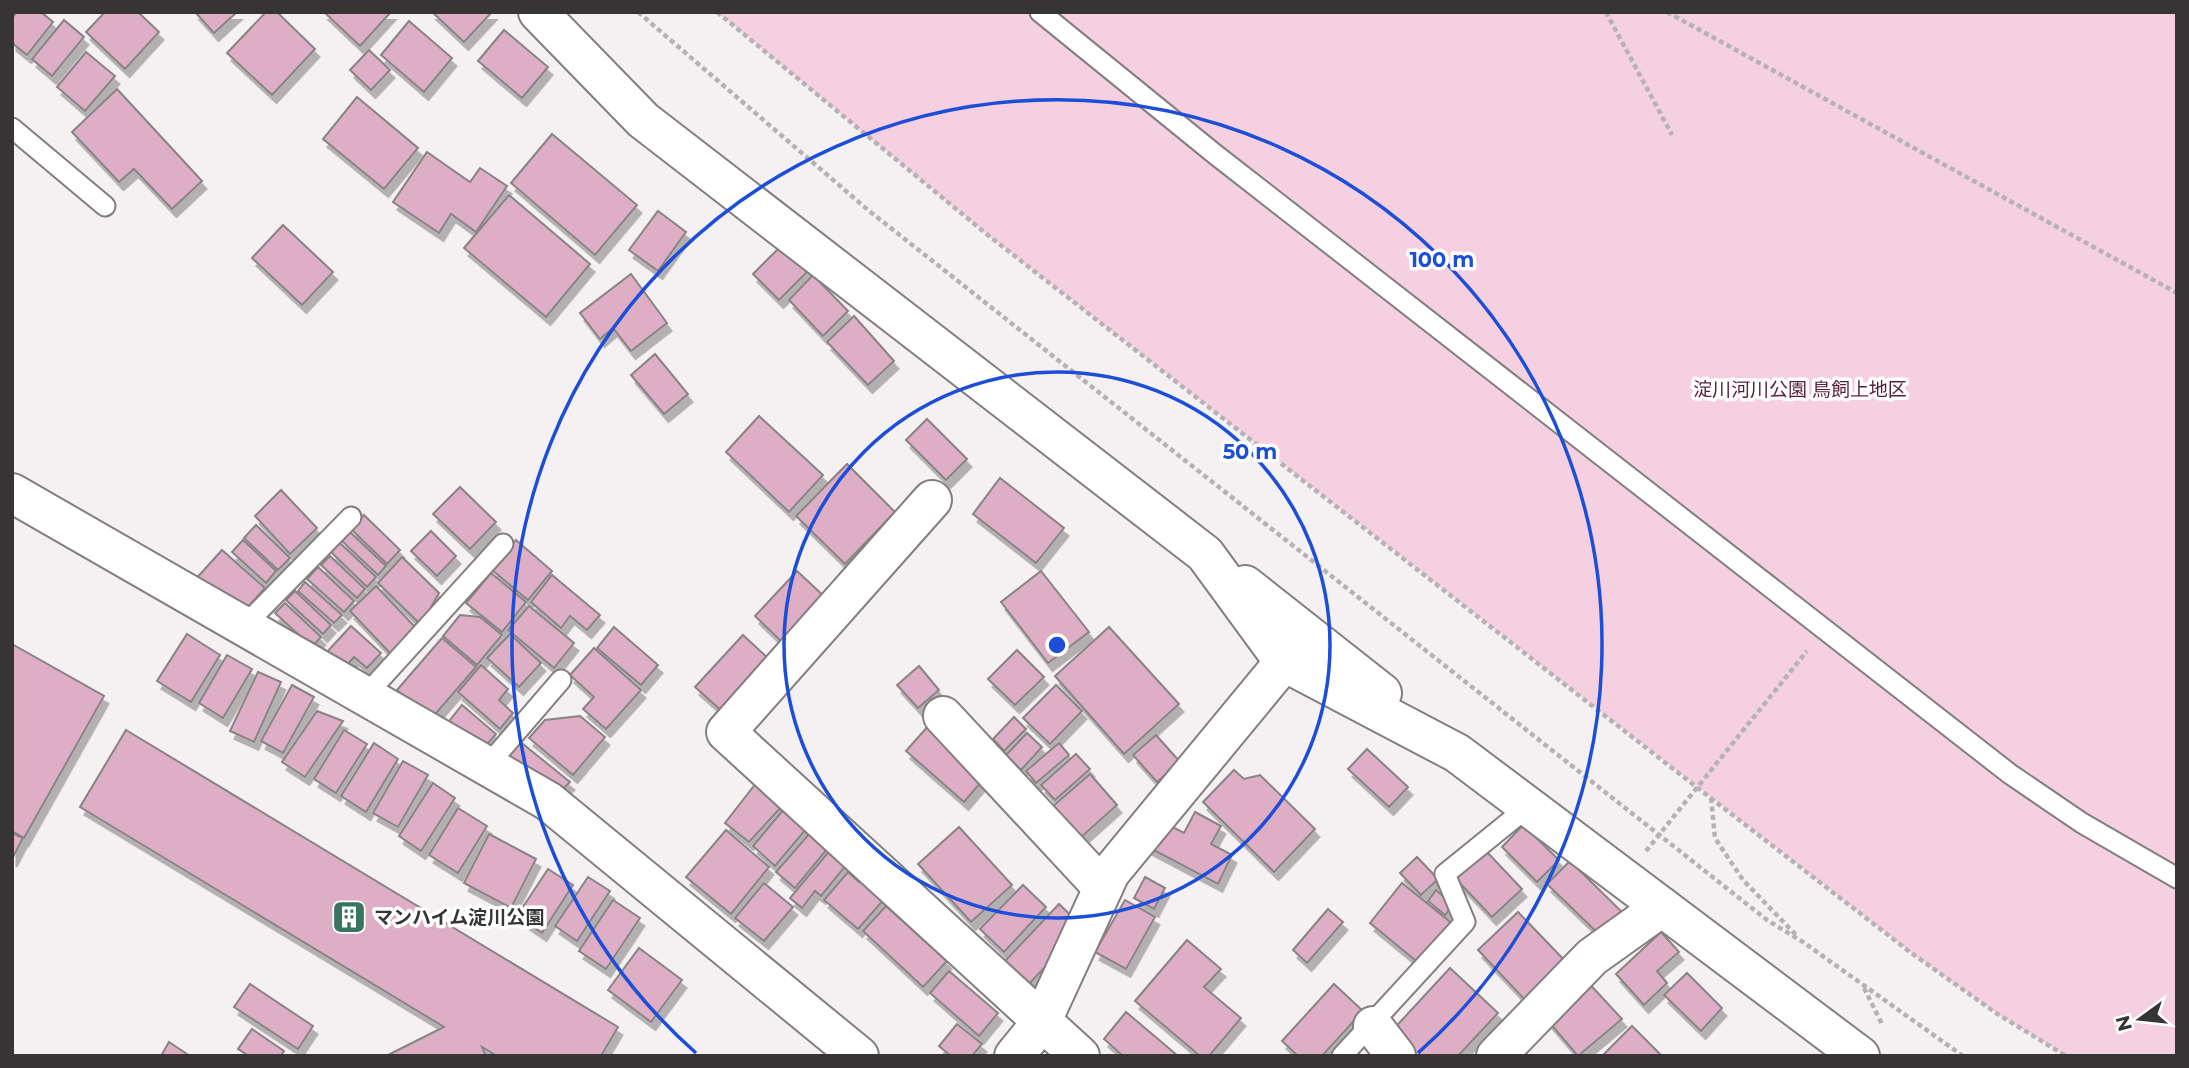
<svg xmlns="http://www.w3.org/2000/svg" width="2189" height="1068" font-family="Montserrat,'Noto Sans JP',sans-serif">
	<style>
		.green { fill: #f5d0e0 }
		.building { fill: #deaec4; stroke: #888385; stroke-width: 2; filter: url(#shadow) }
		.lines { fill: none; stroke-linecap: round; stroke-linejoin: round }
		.lane-casing { stroke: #837e80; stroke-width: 23 }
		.street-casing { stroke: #837e80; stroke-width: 42 }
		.path { stroke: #b6b2b3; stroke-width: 4.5; stroke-dasharray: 5 3.5; stroke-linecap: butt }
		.lane { stroke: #fff; stroke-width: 19 }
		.street { stroke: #fff; stroke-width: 38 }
		.ring { fill: none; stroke: #1d4ed8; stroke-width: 3.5 }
		.labels { text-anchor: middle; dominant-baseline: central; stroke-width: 7; stroke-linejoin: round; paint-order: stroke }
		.park-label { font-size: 19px; fill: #581f3d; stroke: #fff }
		.poi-label { font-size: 19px; font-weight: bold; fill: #363435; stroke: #fff; text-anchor: start }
		.centre { fill: #1d4ed8; stroke: #fff; stroke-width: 3.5 }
		.ring-label { font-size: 21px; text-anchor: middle; font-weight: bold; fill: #1d4ed8; stroke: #fff; stroke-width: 7; stroke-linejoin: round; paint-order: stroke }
	</style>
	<defs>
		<filter id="shadow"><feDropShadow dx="4.5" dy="8" stdDeviation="0" flood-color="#0004"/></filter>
	</defs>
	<rect width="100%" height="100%" fill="#f5f0f2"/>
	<path class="green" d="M 717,12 L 2177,12 L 2177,1056 L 2066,1056 L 1996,1013 L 1910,952 L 989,236 Z"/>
	<g class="building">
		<path d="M 17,12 L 41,12 L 53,22 L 27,55 L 12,43 L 12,18 Z"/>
		<path d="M 105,12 L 138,12 L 159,32 L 125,69 L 86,32 Z"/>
		<path d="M 195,12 L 237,12 L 214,33 Z"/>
		<path d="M 266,12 L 277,12 L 315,49 L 272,95 L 227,53 Z"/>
		<path d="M 324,12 L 391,12 L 360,46 Z"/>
		<path d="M 432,12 L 492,12 L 464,42 Z"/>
		<path d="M 64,20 L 84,37 L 52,76 L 32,59 Z"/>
		<path d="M 409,21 L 452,58 L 424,92 L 381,55 Z"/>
		<path d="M 504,30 L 548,67 L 522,98 L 478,61 Z"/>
		<path d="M 369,50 L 390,70 L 371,90 L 350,70 Z"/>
		<path d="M 86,52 L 115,76 L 85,111 L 57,87 Z"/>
		<path d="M 117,89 L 202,181 L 172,209 L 134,169 L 119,182 L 72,132 Z"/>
		<path d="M 357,97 L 418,148 L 384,189 L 323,139 Z"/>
		<path d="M 552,134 L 637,205 L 595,255 L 511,183 Z"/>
		<path d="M 427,152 L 470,182 L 480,168 L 507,186 L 476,232 L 451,214 L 439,233 L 393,202 Z"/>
		<path d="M 509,195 L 590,264 L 546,317 L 464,248 Z"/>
		<path d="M 658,211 L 686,232 L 658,271 L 629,250 Z"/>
		<path d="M 283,225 L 333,272 L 302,305 L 252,258 Z"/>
		<path d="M 782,245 L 808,271 L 779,300 L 753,274 Z"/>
		<path d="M 631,274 L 667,323 L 631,351 L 613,328 L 600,339 L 580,313 Z"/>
		<path d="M 813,275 L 848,311 L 823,336 L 789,300 Z"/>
		<path d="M 854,316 L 894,361 L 868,385 L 827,342 Z"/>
		<path d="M 655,354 L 688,394 L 664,414 L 631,375 Z"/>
		<path d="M 759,416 L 823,475 L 789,512 L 726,452 Z"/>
		<path d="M 927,419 L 967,459 L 946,480 L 906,440 Z"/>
		<path d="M 847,464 L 895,512 L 845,564 L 796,516 Z"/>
		<path d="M 1000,478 L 1064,528 L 1036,563 L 973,514 Z"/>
		<path d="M 460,487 L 496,522 L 470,549 L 433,514 Z"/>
		<path d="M 281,490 L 317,528 L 290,554 L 255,516 Z"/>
		<path d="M 364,515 L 400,550 L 387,564 L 351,529 Z"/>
		<path d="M 256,525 L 290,558 L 278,570 L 244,538 Z"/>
		<path d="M 431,531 L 456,556 L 437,576 L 411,551 Z"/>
		<path d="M 350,532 L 386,566 L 378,575 L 342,541 Z"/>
		<path d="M 243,540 L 276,571 L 266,583 L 232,552 Z"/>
		<path d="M 516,540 L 552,571 L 528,600 L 492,570 Z"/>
		<path d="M 340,543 L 376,577 L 367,587 L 331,552 Z"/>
		<path d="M 222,550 L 265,588 L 247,608 L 194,581 Z"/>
		<path d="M 330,556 L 365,589 L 357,598 L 321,565 Z"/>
		<path d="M 402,557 L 439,593 L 421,625 L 378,583 Z"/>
		<path d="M 318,567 L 354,601 L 344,612 L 307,579 Z"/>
		<path d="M 797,571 L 827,599 L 785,645 L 755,616 Z"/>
		<path d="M 1041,571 L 1089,632 L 1048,663 L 1001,602 Z"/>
		<path d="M 491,573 L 526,602 L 502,632 L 466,603 Z"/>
		<path d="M 552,575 L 600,615 L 587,630 L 570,616 L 561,628 L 531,602 Z"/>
		<path d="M 305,582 L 342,615 L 334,623 L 298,591 Z"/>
		<path d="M 376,586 L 417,629 L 391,654 L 350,611 Z"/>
		<path d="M 295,591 L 331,625 L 323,634 L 286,600 Z"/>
		<path d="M 285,603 L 321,637 L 312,647 L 275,613 Z"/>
		<path d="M 529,606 L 574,643 L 554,668 L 508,630 Z"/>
		<path d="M 460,615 L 480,617 L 502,635 L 477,665 L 443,636 Z"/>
		<path d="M 351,626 L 381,653 L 367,668 L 354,657 L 344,669 L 326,653 Z"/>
		<path d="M 614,627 L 658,665 L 641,685 L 597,648 Z"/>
		<path d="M 1109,627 L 1179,704 L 1124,754 L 1055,676 Z"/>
		<path d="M 187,634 L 220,655 L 191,702 L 157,681 Z"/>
		<path d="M 510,634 L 541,663 L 519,687 L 487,658 Z"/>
		<path d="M 743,635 L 771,661 L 724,713 L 695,687 Z"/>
		<path d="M 442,638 L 476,667 L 431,719 L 397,690 Z"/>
		<path d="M 12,644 L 104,696 L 24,838 L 12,831 Z"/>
		<path d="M 594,648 L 641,690 L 606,729 L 583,709 L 594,697 L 570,675 Z"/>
		<path d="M 1017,650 L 1044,677 L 1015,705 L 988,679 Z"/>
		<path d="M 227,655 L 252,669 L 223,718 L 199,703 Z"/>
		<path d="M 481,665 L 508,689 L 499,700 L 513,713 L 500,729 L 458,692 Z"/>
		<path d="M 919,666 L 939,690 L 918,708 L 897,685 Z"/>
		<path d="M 258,672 L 281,682 L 254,742 L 230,731 Z"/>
		<path d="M 292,685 L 314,697 L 283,753 L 261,741 Z"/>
		<path d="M 1056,685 L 1082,711 L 1050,744 L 1023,718 Z"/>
		<path d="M 462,705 L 496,734 L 488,743 L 473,748 L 446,725 Z"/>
		<path d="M 317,711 L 343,721 L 305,777 L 282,762 Z"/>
		<path d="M 580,716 L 605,737 L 573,775 L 529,738 L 545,720 Z"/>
		<path d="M 1014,717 L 1026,729 L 1004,751 L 993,739 Z"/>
		<path d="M 930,724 L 987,775 L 964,802 L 906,751 Z"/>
		<path d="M 126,730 L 618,1027 L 601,1056 L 497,1056 L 482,1047 L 486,1056 L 386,1056 L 444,1027 L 80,807 Z"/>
		<path d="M 344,730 L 367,744 L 336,793 L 314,779 Z"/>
		<path d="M 1027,733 L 1042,747 L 1021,770 L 1006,755 Z"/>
		<path d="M 1156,735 L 1180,762 L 1157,782 L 1133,755 Z"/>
		<path d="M 518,740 L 570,782 L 553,798 L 501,762 Z"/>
		<path d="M 374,743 L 398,759 L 366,812 L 341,796 Z"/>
		<path d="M 1059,743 L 1069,755 L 1036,783 L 1026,771 Z"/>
		<path d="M 1367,749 L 1408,787 L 1389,807 L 1348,769 Z"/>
		<path d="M 1076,754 L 1090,769 L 1055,800 L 1041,785 Z"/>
		<path d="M 403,761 L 428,775 L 398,827 L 373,813 Z"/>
		<path d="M 1234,770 L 1244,779 L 1260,775 L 1315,829 L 1274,872 L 1203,802 Z"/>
		<path d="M 1090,774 L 1117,805 L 1079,839 L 1052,807 Z"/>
		<path d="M 757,782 L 783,805 L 749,842 L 725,823 Z"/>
		<path d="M 433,783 L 455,798 L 421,851 L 399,836 Z"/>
		<path d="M 458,808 L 487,826 L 458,873 L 429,855 Z"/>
		<path d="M 784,809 L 807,828 L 775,866 L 753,846 Z"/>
		<path d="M 1195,812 L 1221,826 L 1211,844 L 1232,855 L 1218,884 L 1148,847 L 1161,821 L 1184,833 Z"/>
		<path d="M 1523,825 L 1559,860 L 1537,882 L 1502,847 Z"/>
		<path d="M 959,827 L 1012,885 L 971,922 L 918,864 Z"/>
		<path d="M 726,830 L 769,867 L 731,914 L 686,877 Z"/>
		<path d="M 12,833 L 23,838 L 12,859 Z"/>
		<path d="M 810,833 L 828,848 L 795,888 L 776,872 Z"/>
		<path d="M 489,834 L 536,859 L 511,908 L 464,883 Z"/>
		<path d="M 831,849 L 848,863 L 821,896 L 815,891 L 802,908 L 790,898 Z"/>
		<path d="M 1486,851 L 1522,889 L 1492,917 L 1456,879 Z"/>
		<path d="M 1417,857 L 1438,879 L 1421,895 L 1400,873 Z"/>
		<path d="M 1570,861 L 1629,919 L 1607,942 L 1547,884 Z"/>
		<path d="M 548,869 L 573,885 L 542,933 L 517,916 Z"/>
		<path d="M 848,872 L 859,882 L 864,876 L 887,896 L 858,929 L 824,900 Z"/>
		<path d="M 588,877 L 610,891 L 577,941 L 555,926 Z"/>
		<path d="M 1145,877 L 1165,888 L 1154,909 L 1134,898 Z"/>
		<path d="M 764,883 L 793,907 L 764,941 L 735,918 Z"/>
		<path d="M 1402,883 L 1454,925 L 1421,965 L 1370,923 Z"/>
		<path d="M 1023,885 L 1046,907 L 1004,952 L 980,929 Z"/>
		<path d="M 1436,890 L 1453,905 L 1445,915 L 1428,901 Z"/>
		<path d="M 613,900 L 640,918 L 606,969 L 579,951 Z"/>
		<path d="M 1125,900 L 1155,917 L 1126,969 L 1095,952 Z"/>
		<path d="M 1059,904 L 1083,927 L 1028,985 L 1004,962 Z"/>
		<path d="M 886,906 L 947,961 L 923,987 L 863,931 Z"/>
		<path d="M 1328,909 L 1343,922 L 1307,963 L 1293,950 Z"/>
		<path d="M 1518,912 L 1568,964 L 1528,1003 L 1478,950 Z"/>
		<path d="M 1661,932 L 1679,952 L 1657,971 L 1667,983 L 1644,1005 L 1616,974 Z"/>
		<path d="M 1187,940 L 1221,969 L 1204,987 L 1241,1018 L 1209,1056 L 1200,1056 L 1135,1001 Z"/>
		<path d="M 639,948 L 682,980 L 651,1022 L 608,990 Z"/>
		<path d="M 1450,968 L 1498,1013 L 1458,1056 L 1413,1056 L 1389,1034 Z"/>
		<path d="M 949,971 L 998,1013 L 979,1036 L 930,993 Z"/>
		<path d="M 1687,973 L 1722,1008 L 1701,1031 L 1664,995 Z"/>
		<path d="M 1584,978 L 1622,1019 L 1578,1056 L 1543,1015 Z"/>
		<path d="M 250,984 L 313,1026 L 298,1049 L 234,1007 Z"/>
		<path d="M 1334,984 L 1363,1011 L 1322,1056 L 1298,1056 L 1282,1041 Z"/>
		<path d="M 1126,1012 L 1178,1056 L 1123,1056 L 1104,1039 Z"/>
		<path d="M 957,1024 L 982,1044 L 972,1056 L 951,1056 L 939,1046 Z"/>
		<path d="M 1632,1026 L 1662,1056 L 1602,1056 Z"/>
		<path d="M 252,1029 L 284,1051 L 281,1056 L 249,1056 L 238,1049 Z"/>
		<path d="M 169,1042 L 190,1056 L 161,1056 Z"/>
	</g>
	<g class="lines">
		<g class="lane-casing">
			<g id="lane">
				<path d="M 1040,12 L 1216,155 L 2010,774 L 2082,823 L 2177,878"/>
				<path d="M 12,128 L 105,206"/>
				<path d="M 244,626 L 351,517"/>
				<path d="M 365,696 L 503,544"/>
				<path d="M 487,766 L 561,680"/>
				<path d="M 1342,1056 L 1465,922 L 1445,874 L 1529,806"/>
			</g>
		</g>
		<g class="street-casing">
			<g id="street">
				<path d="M 538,12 L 643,120 L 1205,554 L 1284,662 L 1457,753 L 1860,1056"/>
				<path d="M 12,493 L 548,801 L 859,1056"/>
				<path d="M 932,500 L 726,732 L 1080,1056"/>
				<path d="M 1245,585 L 1382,693"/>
				<path d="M 943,716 L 1103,888"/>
				<path d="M 1373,1026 L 1396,1056"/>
				<path d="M 1014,1056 L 1041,1023 L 1110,873 L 1284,662"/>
				<path d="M 1496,1056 L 1592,957 L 1662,907"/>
			</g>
		</g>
		<g class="path">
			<path d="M 638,12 L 868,210 L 1767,920 L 1803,942 L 1963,1056"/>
			<path d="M 717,12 L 989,236 L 1699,789 L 1910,952 L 1996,1013 L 2066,1056"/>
			<path d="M 1606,12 L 1672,135"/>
			<path d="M 1667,12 L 2177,293"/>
			<path d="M 1711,798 L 1715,838 L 1743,880 L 1798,937"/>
			<path d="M 1646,851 L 1807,651"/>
			<path d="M 1864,988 L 1882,1024"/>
		</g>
		<use href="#lane" class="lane"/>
		<use href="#street" class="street"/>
	</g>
	<g class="ring">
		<circle cx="1057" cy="645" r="273"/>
		<path d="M696 1053A545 545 0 1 1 1418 1053"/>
	</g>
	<defs>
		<g id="building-square" transform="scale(1.75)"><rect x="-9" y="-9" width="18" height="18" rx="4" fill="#377561" stroke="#fff"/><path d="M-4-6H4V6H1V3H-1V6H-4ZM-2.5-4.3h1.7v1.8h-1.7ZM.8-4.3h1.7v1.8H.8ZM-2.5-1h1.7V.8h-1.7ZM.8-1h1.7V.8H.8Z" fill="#fff"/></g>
	</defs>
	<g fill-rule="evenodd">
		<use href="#building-square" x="349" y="917"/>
	</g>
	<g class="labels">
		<g class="park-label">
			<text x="1800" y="389">淀川河川公園 鳥飼上地区</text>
		</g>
		<g class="poi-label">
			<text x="374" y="917">マンハイム淀川公園</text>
		</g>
	</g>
	<circle cx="1057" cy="645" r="10" class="centre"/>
	<g class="ring-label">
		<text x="1442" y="267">100 m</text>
		<text x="1250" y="459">50 m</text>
	</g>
	<rect width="2189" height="1068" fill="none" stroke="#363435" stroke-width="28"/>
	<g transform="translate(2140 1019) rotate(255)" stroke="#ffffff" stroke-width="5" paint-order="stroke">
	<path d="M0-5L12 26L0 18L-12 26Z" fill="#363435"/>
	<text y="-10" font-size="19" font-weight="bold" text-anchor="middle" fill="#363435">N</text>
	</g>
</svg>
